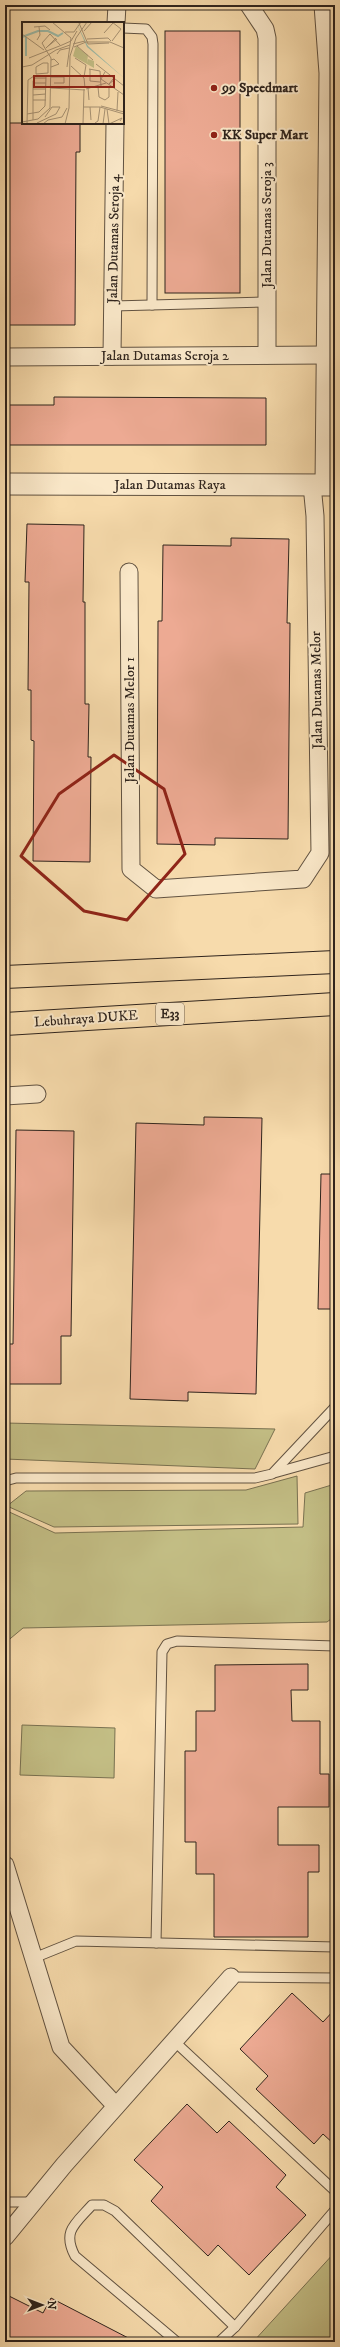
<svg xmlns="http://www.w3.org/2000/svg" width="340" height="2347" font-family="'IM FELL DW Pica',serif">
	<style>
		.green { fill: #c3be85; stroke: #797151 }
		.building { fill: #edaa93; stroke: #2f241d }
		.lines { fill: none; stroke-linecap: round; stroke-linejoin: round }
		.service-casing { stroke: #615241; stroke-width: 11 }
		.minor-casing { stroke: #615241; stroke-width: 19 }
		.tertiary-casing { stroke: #615241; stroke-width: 23 }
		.motorway-casing { stroke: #2f241d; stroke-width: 24 }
		.service { stroke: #fae8c9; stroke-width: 9 }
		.minor { stroke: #fae8c9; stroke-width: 17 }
		.tertiary { stroke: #fae8c9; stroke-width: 21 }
		.motorway { stroke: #f7dbac; stroke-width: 22 }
		.marked { fill: none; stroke: #8f2418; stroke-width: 3; stroke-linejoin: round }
		.poi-dot { fill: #8f2418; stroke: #fae8c9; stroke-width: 1.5 }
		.labels { text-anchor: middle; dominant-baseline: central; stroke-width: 4; stroke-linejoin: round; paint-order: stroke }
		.shield { fill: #fae8c9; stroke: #6c5f51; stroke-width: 1 }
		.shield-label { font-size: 13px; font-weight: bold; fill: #2f241d }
		.poi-label { font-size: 14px; font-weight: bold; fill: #2f241d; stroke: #fae8c9; text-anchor: start }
		.street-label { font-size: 14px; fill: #2f241d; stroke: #fae8c9 }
		.inset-river { fill: none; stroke: #9dbba9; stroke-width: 2 }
		.inset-road { fill: none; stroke: #a79273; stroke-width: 1 }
		.view { fill: #8f2418; fill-opacity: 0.15; stroke: #8f2418; stroke-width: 2 }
		.inset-edge { fill: none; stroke: #2f241d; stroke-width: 2 }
	</style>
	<rect width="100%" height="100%" fill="#f7dbac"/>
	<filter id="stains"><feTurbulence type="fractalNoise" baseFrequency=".005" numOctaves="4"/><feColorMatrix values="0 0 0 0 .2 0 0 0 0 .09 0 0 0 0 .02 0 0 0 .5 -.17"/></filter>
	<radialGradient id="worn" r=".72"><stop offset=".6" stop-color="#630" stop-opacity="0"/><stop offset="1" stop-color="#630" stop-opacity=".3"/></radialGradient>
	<g class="green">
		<path d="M 5,1423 L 275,1429 L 255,1469 L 5,1459 Z"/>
		<path d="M 297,1476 L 298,1524 L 54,1527 L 7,1506 L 26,1491 L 246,1490 Z"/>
		<path d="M 335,1484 L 335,1616 L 327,1622 L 23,1628 L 5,1643 L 5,1510 L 55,1533 L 303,1527 L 305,1493 Z"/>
		<path d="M 22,1725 L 115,1728 L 114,1778 L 20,1775 Z"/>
		<path d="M 335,2252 L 335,2342 L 253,2342 Z"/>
	</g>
	<g class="building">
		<rect x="165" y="31" width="75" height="262"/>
		<path d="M 5,123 L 80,123 L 80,152 L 76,152 L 75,325 L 5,325 Z"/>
		<path d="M 54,397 L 266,398 L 266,445 L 5,445 L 5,405 L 54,405 Z"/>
		<path d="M 27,524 L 84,525 L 83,602 L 85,602 L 85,704 L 89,704 L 88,757 L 91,757 L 90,862 L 33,861 L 34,741 L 31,740 L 31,690 L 28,690 L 29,582 L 25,582 Z"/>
		<path d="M 231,538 L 289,539 L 287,623 L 290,623 L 288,839 L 215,838 L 215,845 L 157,844 L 158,621 L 162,621 L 163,545 L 231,546 Z"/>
		<path d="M 204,1117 L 262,1118 L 256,1394 L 188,1392 L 188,1401 L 130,1399 L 136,1123 L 204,1125 Z"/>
		<path d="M 16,1130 L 74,1131 L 71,1336 L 61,1336 L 61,1384 L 5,1384 L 5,1344 L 13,1344 Z"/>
		<path d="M 321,1174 L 335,1174 L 335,1309 L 318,1309 Z"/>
		<path d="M 308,1664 L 308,1690 L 291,1690 L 292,1721 L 320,1721 L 320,1774 L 329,1774 L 329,1807 L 278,1807 L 278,1845 L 319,1845 L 319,1872 L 308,1872 L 308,1937 L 214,1937 L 214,1874 L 196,1874 L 196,1842 L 185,1842 L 185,1751 L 196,1751 L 196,1711 L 215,1711 L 215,1665 Z"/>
		<path d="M 292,1993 L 323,2022 L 335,2009 L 335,2145 L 323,2134 L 314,2144 L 256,2089 L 268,2076 L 240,2049 Z"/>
		<path d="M 187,2104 L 217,2133 L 229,2121 L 286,2175 L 276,2187 L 306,2215 L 249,2275 L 218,2245 L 208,2256 L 151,2201 L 163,2187 L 134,2160 Z"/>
		<path d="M 5,2294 L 43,2313 L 51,2298 L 136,2342 L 5,2342 Z"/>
	</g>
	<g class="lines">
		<g class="service-casing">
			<g id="service">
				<path d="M 123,28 L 146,29 L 152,37 L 153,44 L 152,305"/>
				<path d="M 113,306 L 267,302"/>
				<path d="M 274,1473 L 335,1456"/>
				<path d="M 5,1481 L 16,1478 L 255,1478 L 272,1474 L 335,1407"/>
				<path d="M 156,1943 L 162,1652 L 167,1644 L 177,1641 L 335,1646"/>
				<path d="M 34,1958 L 76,1941 L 335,1947"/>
				<path d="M 231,1977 L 335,1978"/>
				<path d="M 174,2041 L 335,2191"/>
				<path d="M 5,2202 L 32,2202"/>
				<path d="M 177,2342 L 75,2256 C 62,2231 75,2224 92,2205 L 104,2205 L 115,2211 L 235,2327"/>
				<path d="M 219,2342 L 235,2327 L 335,2210"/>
			</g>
		</g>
		<g class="minor-casing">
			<g id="minor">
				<path d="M 249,5 L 265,29 L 267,38 L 267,355"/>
				<path d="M 323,5 L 328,73 L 324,485"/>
				<path d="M 116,23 L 117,5"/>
				<path d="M 112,356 L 115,123"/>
				<path d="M 5,357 L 325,355"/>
				<path d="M 129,572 L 131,869 L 156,889 L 303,879 L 320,853 L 315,516 L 312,485"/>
				<path d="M 5,1096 L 37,1094"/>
				<path d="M 5,1865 L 61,2047 L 116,2106"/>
				<path d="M 5,2237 L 64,2165 L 231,1977"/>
			</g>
		</g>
		<g class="tertiary-casing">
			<path id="tertiary" d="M 5,484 L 335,485"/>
		</g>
		<g class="motorway-casing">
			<g id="motorway">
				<path d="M 5,977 L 335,962"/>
				<path d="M 5,1024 L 335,1004"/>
			</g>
		</g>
		<use href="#service" class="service"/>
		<use href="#minor" class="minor"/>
		<use href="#tertiary" class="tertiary"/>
		<use href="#motorway" class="motorway"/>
	</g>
	<path class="marked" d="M 114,755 L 164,789 L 185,854 L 127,920 L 84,911 L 21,856 L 59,794 Z"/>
	<g class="poi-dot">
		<circle cx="214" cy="88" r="4"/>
		<circle cx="214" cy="135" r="4"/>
	</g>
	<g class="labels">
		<rect class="shield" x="156" y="1003" width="28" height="22" rx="3"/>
		<g class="shield-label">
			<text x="170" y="1014">E33</text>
		</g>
		<g class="poi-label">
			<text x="222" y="88">99 Speedmart</text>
			<text x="222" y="135">KK Super Mart</text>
		</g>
		<g class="street-label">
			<text transform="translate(267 225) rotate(-90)">Jalan Dutamas Seroja 3</text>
			<text transform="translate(114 239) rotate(-89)">Jalan Dutamas Seroja 4</text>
			<text x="165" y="356">Jalan Dutamas Seroja 2</text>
			<text x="170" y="485">Jalan Dutamas Raya</text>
			<text transform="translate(317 690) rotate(-91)">Jalan Dutamas Melor</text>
			<text transform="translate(130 720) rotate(-90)">Jalan Dutamas Melor 1</text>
			<text transform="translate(86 1019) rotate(-4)">Lebuhraya DUKE</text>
		</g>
	</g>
	<g transform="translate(22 22)">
		<rect width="102" height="102" fill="#f7dbac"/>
		<path d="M 54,24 L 66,33 L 65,41 L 66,37 L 72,39 L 72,46 L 51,34 Z" fill="#c3be85"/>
		<path d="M 54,0 L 66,24 L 102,56 L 65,25 Z" fill="#9dbba9"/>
		<path class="inset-river" d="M 0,15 L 16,9 L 26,9 L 36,14 L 41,11M 4,15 L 4,34"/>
		<path class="inset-road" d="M 30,0 L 49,16 L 45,45M 57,1 L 66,22 L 87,21M 12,5 L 23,4 L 28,8M 62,9 L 70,0M 43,10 L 52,10 L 59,0M 82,11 L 91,1M 0,12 L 22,28M 65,17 L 86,16 L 89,19M 15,18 L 18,13 L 17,5M 90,19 L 99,7 L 90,0M 64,20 L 88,20 L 102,26M 51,22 L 63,19M 40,23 L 49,19 L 55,9M 55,24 L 71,38M 25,25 L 35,17M 52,25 L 64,20M 24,26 L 34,16M 24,28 L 20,21 L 28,12 L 38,23M 35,32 L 38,28 L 47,26M 7,36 L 40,23M 53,36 L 64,43 L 62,55M 21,41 L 26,41 L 26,51 L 14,52 L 14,45 ZM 74,42 L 102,64M 49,44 L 62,56 L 63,66M 0,45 L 10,43 L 34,28 L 48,23M 29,45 L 37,42 L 32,37 L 29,38M 67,47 L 78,49 L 79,64M 68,47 L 68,59 L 78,60M 83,50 L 79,57 L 102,73M 29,55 L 42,55 L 42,61 L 32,61M 91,57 L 87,62 L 92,58M 11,61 L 24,61M 0,62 L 0,76M 76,65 L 77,75 L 83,78 L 87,75 L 87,64M 29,66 L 63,68M 66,66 L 67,78M 11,67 L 24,67M 64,67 L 84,61M 11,73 L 24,72M 11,78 L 24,78M 79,84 L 102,90M 62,85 L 78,85 L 102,92M 68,85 L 69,98M 85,87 L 87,102M 95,89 L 96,70M 5,92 L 17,90 L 23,84 L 24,55M 11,98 L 11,59 L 13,56 L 24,56M 0,100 L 16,97 L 28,86 L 29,36 L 24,28M 15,101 L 34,92 L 38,85 L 30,85 L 23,95M 73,101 L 76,99 L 78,85M 5,102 L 6,58 L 12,54 L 29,54M 21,102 L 26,98 L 40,95 L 45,86M 43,102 L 47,86 L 48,34 L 54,16 L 65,0M 61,102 L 62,67M 81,102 L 83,87M 87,102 L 100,96 L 98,99"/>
		<path class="view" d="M 12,54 L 92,54 L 92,65 L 12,65 Z"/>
		<rect width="102" height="102" class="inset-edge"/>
	</g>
	<rect width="340" height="2347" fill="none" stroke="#f7dbac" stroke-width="20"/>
	<rect x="6" y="6" width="328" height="2335" fill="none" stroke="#2f241d" stroke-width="2"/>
	<rect x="10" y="10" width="320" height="2327" fill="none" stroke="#2f241d"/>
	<g transform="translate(42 2305) rotate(90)" stroke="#fae8c9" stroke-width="3" paint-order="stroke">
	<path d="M0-3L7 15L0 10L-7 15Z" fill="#2f241d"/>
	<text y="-6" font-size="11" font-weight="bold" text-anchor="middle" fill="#2f241d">N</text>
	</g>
	<rect width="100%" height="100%" filter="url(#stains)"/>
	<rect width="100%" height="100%" fill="url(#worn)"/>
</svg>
